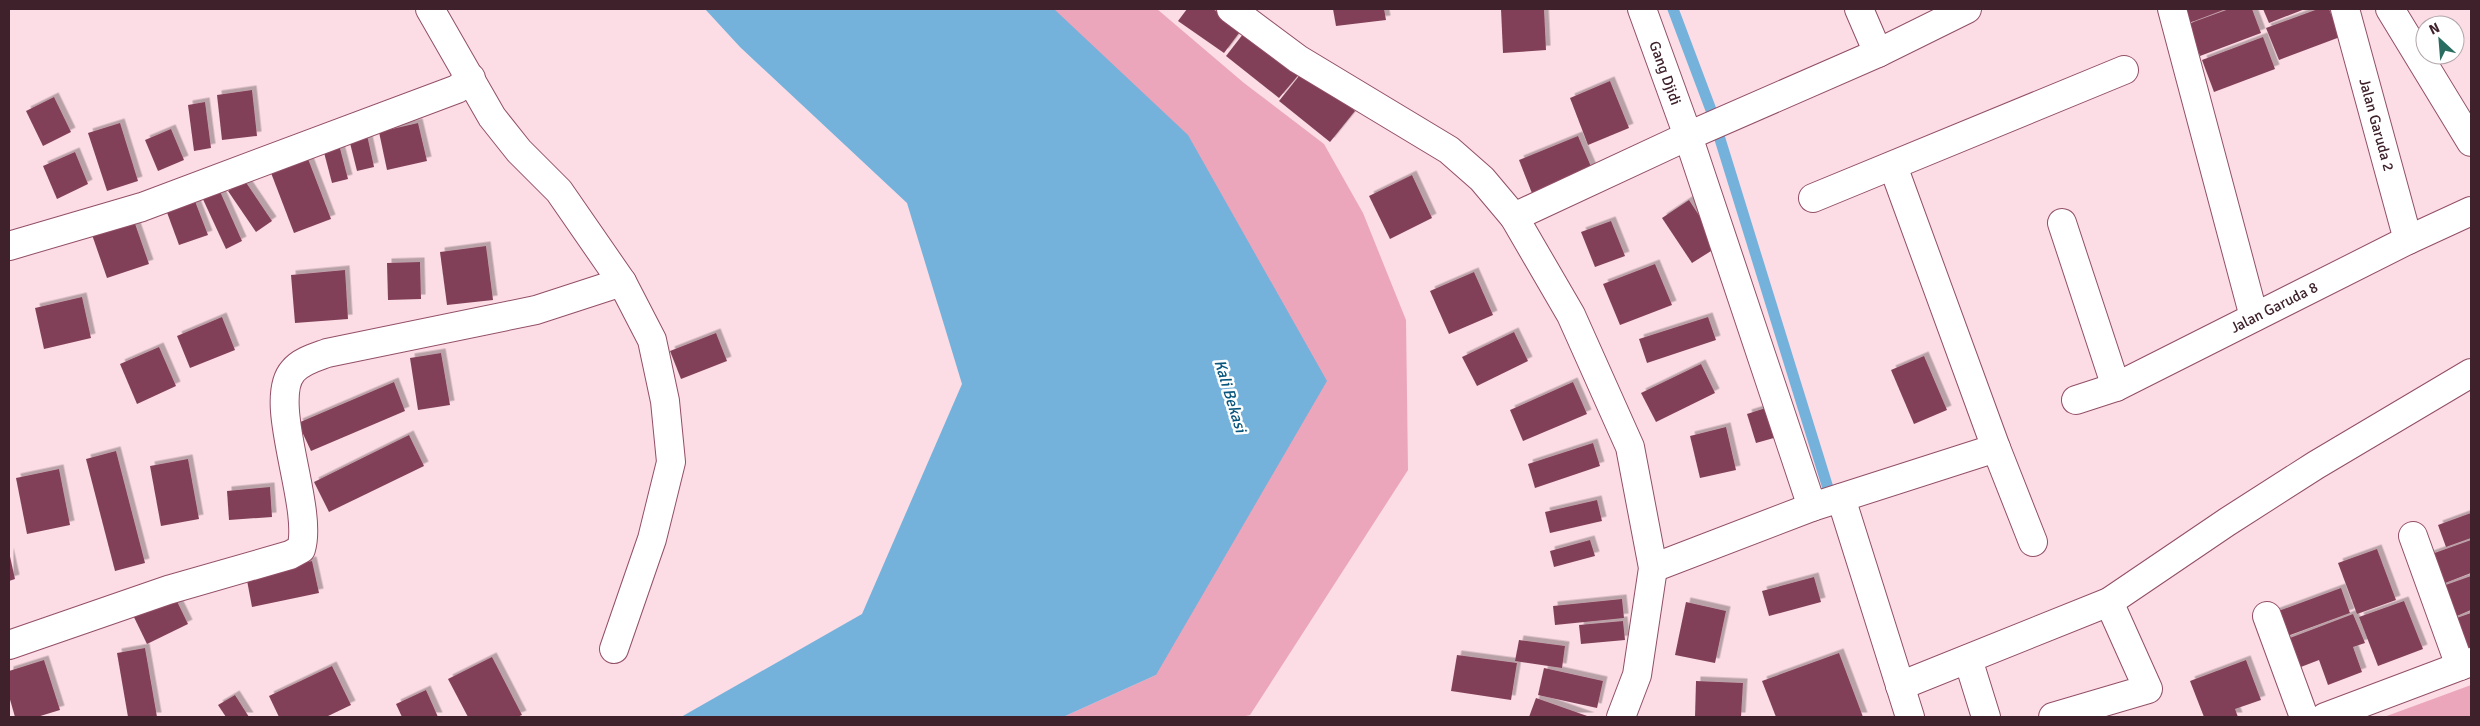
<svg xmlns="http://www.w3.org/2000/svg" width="2480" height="726" font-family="Signika,sans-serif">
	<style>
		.green { fill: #eba6bc }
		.water { fill: #74b2db }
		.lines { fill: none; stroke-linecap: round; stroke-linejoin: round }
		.stream { stroke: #74b2db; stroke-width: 11 }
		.building { fill: #824158; filter: url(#shadow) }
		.minor-casing { stroke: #924f67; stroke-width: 30 }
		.tertiary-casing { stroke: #924f67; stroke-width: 30 }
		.minor { stroke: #fff; stroke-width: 28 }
		.tertiary { stroke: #fff; stroke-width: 28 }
		.labels { text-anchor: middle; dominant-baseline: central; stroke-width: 5; stroke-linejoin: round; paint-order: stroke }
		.street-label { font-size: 15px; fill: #3e212b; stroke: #fff }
		.water-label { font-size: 16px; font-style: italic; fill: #08567e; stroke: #fff }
	</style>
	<defs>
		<filter id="shadow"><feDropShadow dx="4.5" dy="-4.5" stdDeviation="0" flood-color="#0004"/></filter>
	</defs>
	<rect width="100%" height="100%" fill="#fcdce5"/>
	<g class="green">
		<path d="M 1054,9 L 1157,9 L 1244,83 L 1324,144 L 1363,213 L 1406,320 L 1408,470 L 1250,715 L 1241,717 L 1063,717 L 1156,675 Z"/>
		<path d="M 2471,685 L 2471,717 L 2384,717 Z"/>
	</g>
	<path class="water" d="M 705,9 L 1054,9 L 1188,135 L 1327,381 L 1156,675 L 1063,717 L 681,717 L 862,614 L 962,384 L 907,203 L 740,47 Z"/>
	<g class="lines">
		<path class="stream" d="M 1673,9 L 1711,110 L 1832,501"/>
	</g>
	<g class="building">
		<path d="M 1187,9 L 1213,9 L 1242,29 L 1224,53 L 1178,21 Z"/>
		<path d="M 1333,9 L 1384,9 L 1386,20 L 1336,26 Z"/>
		<path d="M 1501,9 L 1544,9 L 1546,50 L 1503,53 Z"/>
		<path d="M 2183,9 L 2226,9 L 2189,23 Z"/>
		<path d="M 2229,9 L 2252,9 L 2261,33 L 2200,56 L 2188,24 Z"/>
		<path d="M 2263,9 L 2305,9 L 2269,23 Z"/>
		<path d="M 2318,9 L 2329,9 L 2340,37 L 2279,60 L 2266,28 Z"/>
		<path d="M 1247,29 L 1301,72 L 1279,98 L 1226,56 Z"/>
		<path d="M 2263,37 L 2275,69 L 2214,92 L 2202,60 Z"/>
		<path d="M 1303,71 L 1355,111 L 1330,142 L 1279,101 Z"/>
		<path d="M 1610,81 L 1629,128 L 1588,145 L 1570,98 Z"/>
		<path d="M 252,90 L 257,136 L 222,140 L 217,95 Z"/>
		<path d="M 54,97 L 71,132 L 43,146 L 26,111 Z"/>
		<path d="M 205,102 L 211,148 L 194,151 L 188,105 Z"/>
		<path d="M 120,123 L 138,181 L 107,191 L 88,133 Z"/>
		<path d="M 418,123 L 427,161 L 387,170 L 379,132 Z"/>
		<path d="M 171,129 L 184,160 L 158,171 L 145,140 Z"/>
		<path d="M 367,135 L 374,167 L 357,171 L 349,139 Z"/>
		<path d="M 1578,136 L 1595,176 L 1535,201 L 1519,160 Z"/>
		<path d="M 337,137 L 348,179 L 332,183 L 321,141 Z"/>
		<path d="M 305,151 L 331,219 L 294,233 L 268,165 Z"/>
		<path d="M 75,152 L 88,184 L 57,199 L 43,166 Z"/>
		<path d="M 1412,175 L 1432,218 L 1390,239 L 1369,196 Z"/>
		<path d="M 245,181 L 272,221 L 256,232 L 228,191 Z"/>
		<path d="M 218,187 L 242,241 L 226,249 L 201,195 Z"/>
		<path d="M 193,196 L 208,235 L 179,245 L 165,207 Z"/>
		<path d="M 1689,200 L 1719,246 L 1692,263 L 1662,218 Z"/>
		<path d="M 132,215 L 149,264 L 107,278 L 90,229 Z"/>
		<path d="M 1611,221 L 1625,256 L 1595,267 L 1581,232 Z"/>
		<path d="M 486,246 L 493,300 L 447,305 L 440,252 Z"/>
		<path d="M 420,262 L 421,299 L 388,300 L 387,263 Z"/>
		<path d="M 1655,264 L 1672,305 L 1620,325 L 1603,284 Z"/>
		<path d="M 345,270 L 348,319 L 295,323 L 291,275 Z"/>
		<path d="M 1474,272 L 1493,315 L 1449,334 L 1430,291 Z"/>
		<path d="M 82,297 L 91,338 L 44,349 L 35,308 Z"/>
		<path d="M 222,317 L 235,350 L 190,368 L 177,336 Z"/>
		<path d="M 1708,317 L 1716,340 L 1647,363 L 1639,339 Z"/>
		<path d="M 1514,332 L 1528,361 L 1477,386 L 1462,357 Z"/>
		<path d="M 716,333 L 727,361 L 681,379 L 670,351 Z"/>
		<path d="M 159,347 L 176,386 L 137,404 L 120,364 Z"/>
		<path d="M 441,353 L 450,405 L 418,410 L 410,358 Z"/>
		<path d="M 1924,356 L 1947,410 L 1914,424 L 1891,370 Z"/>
		<path d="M 1701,364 L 1715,393 L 1656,422 L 1641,393 Z"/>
		<path d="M 394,382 L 405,411 L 311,451 L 298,423 Z"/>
		<path d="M 1573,382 L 1587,414 L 1523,441 L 1510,410 Z"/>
		<path d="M 1772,406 L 1781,436 L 1756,443 L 1747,414 Z"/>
		<path d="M 1726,427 L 1736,470 L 1700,478 L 1690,436 Z"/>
		<path d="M 409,435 L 424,466 L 329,512 L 314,482 Z"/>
		<path d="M 1593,443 L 1600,466 L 1535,488 L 1528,464 Z"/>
		<path d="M 116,451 L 145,563 L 115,571 L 86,459 Z"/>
		<path d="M 188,459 L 199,519 L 161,526 L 150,466 Z"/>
		<path d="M 59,469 L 70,525 L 27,534 L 16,478 Z"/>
		<path d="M 270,487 L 272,517 L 229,520 L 227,491 Z"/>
		<path d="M 1597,500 L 1602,521 L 1550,533 L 1545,512 Z"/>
		<path d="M 2471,513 L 2471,538 L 2446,547 L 2438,525 Z"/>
		<path d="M 1590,540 L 1595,556 L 1554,567 L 1550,551 Z"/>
		<path d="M 2471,540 L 2471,573 L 2440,585 L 2429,555 Z"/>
		<path d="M 2377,549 L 2396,600 L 2357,614 L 2338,563 Z"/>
		<path d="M 9,552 L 15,579 L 9,581 Z"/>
		<path d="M 312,561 L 319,593 L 252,607 L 246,575 Z"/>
		<path d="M 2471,576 L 2471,610 L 2452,618 L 2440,587 Z"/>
		<path d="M 1814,577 L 1821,602 L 1769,616 L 1762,591 Z"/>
		<path d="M 2341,588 L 2350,613 L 2282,638 L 2273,613 Z"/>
		<path d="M 172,591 L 188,624 L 147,644 L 131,611 Z"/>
		<path d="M 1622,599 L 1624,618 L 1555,625 L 1553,606 Z"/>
		<path d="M 2404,601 L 2423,649 L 2378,666 L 2359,617 Z"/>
		<path d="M 1686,602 L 1726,611 L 1715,663 L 1675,655 Z"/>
		<path d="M 2471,613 L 2471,656 L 2451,620 Z"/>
		<path d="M 2353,614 L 2365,643 L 2353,647 L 2362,672 L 2328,685 L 2319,660 L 2293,670 L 2282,641 Z"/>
		<path d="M 1623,621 L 1625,640 L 1581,644 L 1579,625 Z"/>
		<path d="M 1519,640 L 1565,646 L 1562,668 L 1515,661 Z"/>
		<path d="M 145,648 L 157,717 L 128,717 L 117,653 Z"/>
		<path d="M 1839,653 L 1863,717 L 1776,717 L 1762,681 Z"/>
		<path d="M 1457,655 L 1517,663 L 1511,700 L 1451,691 Z"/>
		<path d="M 492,657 L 522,715 L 517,717 L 468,717 L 448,679 Z"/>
		<path d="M 44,660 L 60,710 L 37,717 L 15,717 L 9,696 L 9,671 Z"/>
		<path d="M 2246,660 L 2261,700 L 2235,709 L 2238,717 L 2204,717 L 2190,681 Z"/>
		<path d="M 332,666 L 351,705 L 326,717 L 279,717 L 269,696 Z"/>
		<path d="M 1544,668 L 1603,681 L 1597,708 L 1538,695 Z"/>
		<path d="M 1696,681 L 1743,683 L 1741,717 L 1695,717 Z"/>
		<path d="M 426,690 L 438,717 L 402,717 L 396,704 Z"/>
		<path d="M 235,695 L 249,717 L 226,717 L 218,705 Z"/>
		<path d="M 1536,698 L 1590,717 L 1529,717 Z"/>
	</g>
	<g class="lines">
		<g class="minor-casing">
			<g id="minor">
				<path d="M 430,9 L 492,117 L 519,151 L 559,191 L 622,282 L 652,340 L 665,401 L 671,462 L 652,539 L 614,649"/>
				<path id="s1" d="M 1642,9 L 1688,136 L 1812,507"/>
				<path d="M 1859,9 L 1878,53"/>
				<path d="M 2172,9 L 2254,317"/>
				<path id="s2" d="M 2345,9 L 2408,240"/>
				<path d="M 2390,9 L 2471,142"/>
				<path d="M 1893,166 L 1996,448 L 2033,542"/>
				<path d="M 1813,198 L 2124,70"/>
				<path d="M 1514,217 L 1688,136 L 1878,53 L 1967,9"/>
				<path d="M 2062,223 L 2116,387"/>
				<path d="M 9,246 L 142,207 L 457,89 L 471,78"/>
				<path id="s3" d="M 2076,400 L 2116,387 L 2408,240 L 2471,211"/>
				<path d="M 1841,498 L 1910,717"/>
				<path d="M 2413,536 L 2460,666"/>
				<path d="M 1653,568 L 1812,507 L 1996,448"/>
				<path d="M 2267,616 L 2304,717"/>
				<path d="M 9,645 L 168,590 L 290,555 L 301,549 C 314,507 266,401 293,371 C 301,361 316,357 327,353 L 536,310 L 622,282"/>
				<path d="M 1968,659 L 1986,717"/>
				<path d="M 1900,686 L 2109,602 L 2227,522 L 2316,465 L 2471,373"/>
				<path d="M 2053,717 L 2148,689 L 2109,602"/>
				<path d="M 2325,717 L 2471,662"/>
			</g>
		</g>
		<g class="tertiary-casing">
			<path id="tertiary" d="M 1231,9 L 1298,59 L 1449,150 L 1482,179 L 1514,217 L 1571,315 L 1630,447 L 1653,568 L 1637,675 L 1621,717"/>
		</g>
		<use href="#minor" class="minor"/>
		<use href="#tertiary" class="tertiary"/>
	</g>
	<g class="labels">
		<g class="street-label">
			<text stroke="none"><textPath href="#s1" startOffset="68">Gang Djidi</textPath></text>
			<text stroke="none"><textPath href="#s2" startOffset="120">Jalan Garuda 2</textPath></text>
			<text stroke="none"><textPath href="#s3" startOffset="219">Jalan Garuda 8</textPath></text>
		</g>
		<g class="water-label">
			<text transform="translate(1230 396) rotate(73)">Kali Bekasi</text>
		</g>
	</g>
	<rect width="2480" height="726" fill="none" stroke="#3e212b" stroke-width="20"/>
	<g transform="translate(2440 40) rotate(334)"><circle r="24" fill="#ffffff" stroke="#b2a6aa"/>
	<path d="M0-4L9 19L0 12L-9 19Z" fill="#286d60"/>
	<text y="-8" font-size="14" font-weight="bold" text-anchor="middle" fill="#3e212b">N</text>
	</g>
</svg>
